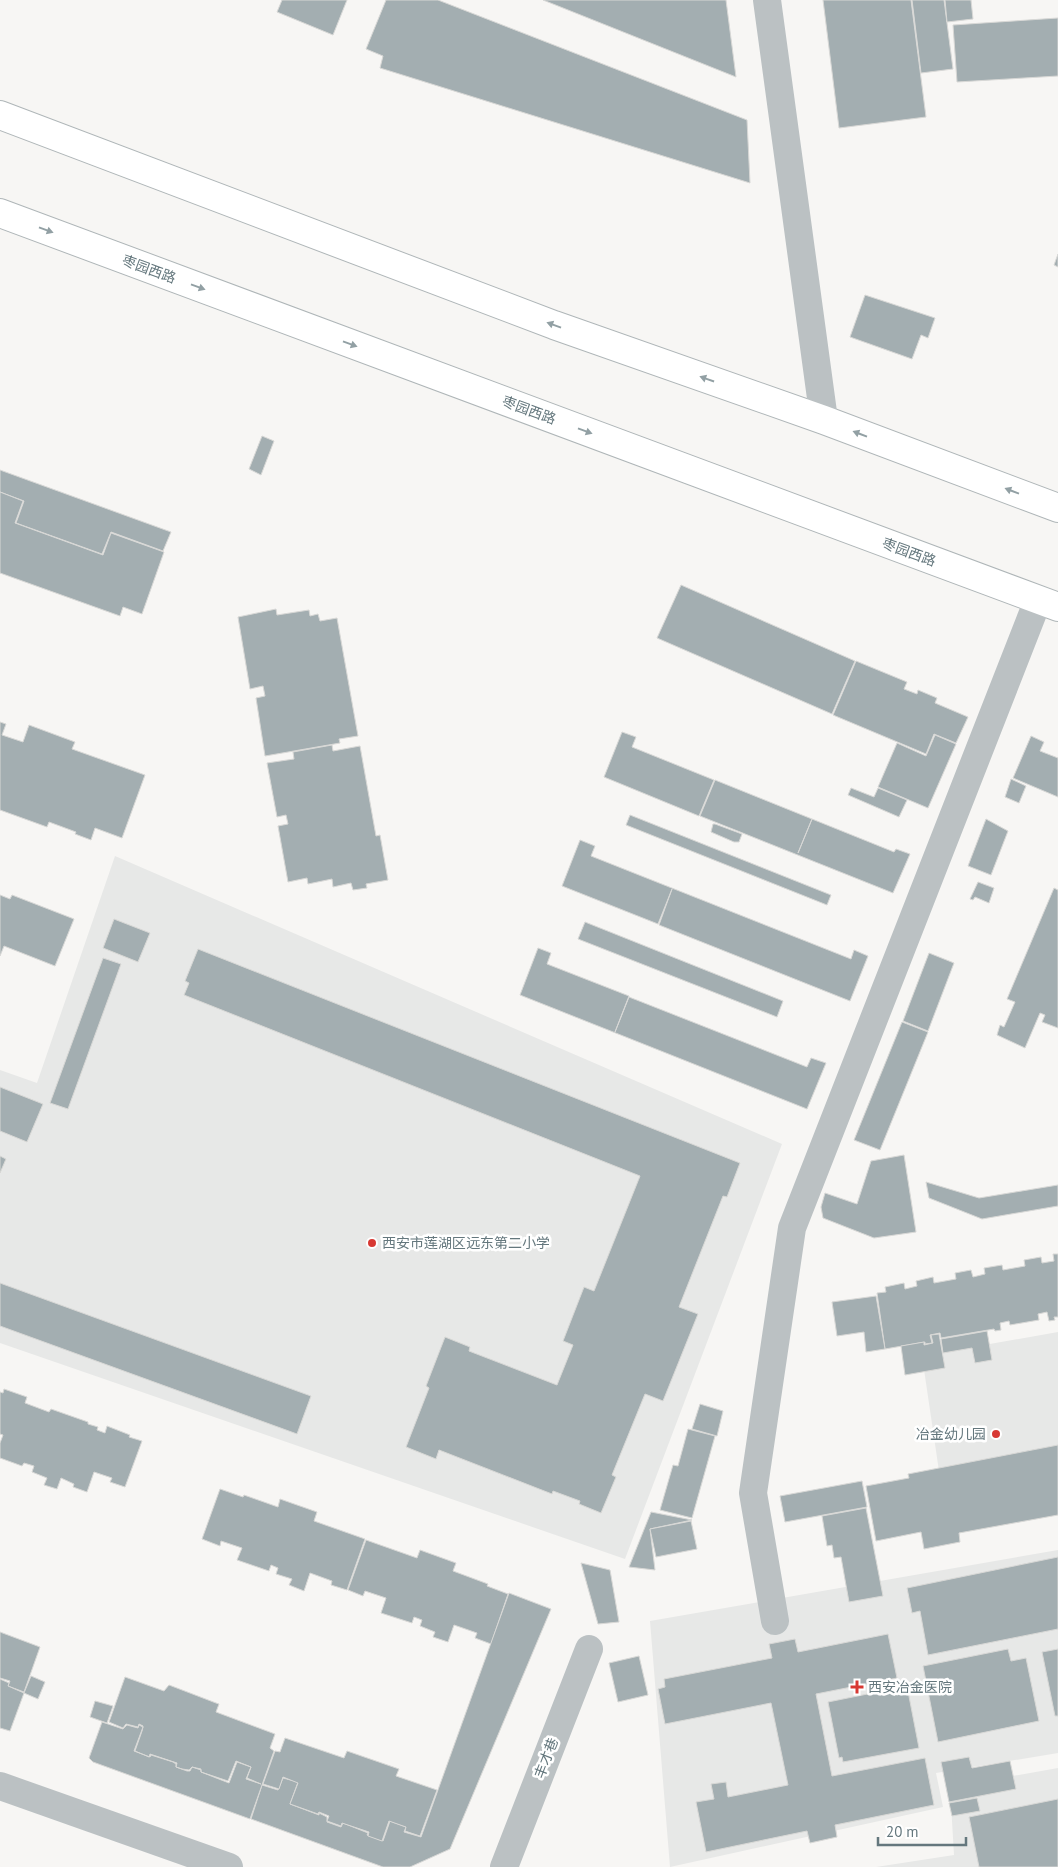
<svg xmlns="http://www.w3.org/2000/svg" width="1058" height="1867" font-family="'PT Sans','Noto Sans SC',sans-serif">
	<style>
		.built { fill: #e7e8e7 }
		.building { fill: #a3aeb1; stroke: #d8d8d6 }
		.lines { fill: none; stroke-linecap: round; stroke-linejoin: round }
		.major-casing { stroke: #afb6b8; stroke-width: 30 }
		.minor { stroke: #bbc1c3; stroke-width: 28 }
		.major { stroke: #fff; stroke-width: 28 }
		.oneway { fill: #92a0a4 }
		.poi-dot { fill: #d73833; stroke: #fff; stroke-width: 2 }
		.labels { text-anchor: middle; dominant-baseline: central; stroke-width: 5; stroke-linejoin: round; paint-order: stroke }
		.street-label { font-size: 14px; fill: #64777d; stroke: #fff }
		.poi-label { font-size: 14px; fill: #64777d; stroke: #fff; text-anchor: start }
	</style>
	<rect width="100%" height="100%" fill="#f7f6f4"/>
	<g class="built">
		<path d="M 115,856 L 782,1144 L 625,1559 L 0,1343 L 0,1070 L 37,1083 Z"/>
		<path d="M 1058,1332 L 1058,1513 L 948,1532 L 922,1356 Z"/>
		<path d="M 1058,1550 L 1058,1753 L 936,1773 L 943,1807 L 670,1867 L 650,1621 Z"/>
		<path d="M 1058,1768 L 1058,1867 L 876,1867 L 954,1855 L 950,1787 Z"/>
	</g>
	<g class="building">
		<path d="M 282,0 L 347,0 L 333,35 L 277,12 Z"/>
		<path d="M 386,0 L 438,0 L 747,120 L 750,183 L 380,68 L 383,56 L 366,49 Z"/>
		<path d="M 543,0 L 726,0 L 736,77 Z"/>
		<path d="M 823,0 L 911,0 L 926,117 L 839,128 Z"/>
		<path d="M 912,0 L 944,0 L 953,69 L 921,73 Z"/>
		<path d="M 945,0 L 971,0 L 973,19 L 947,22 Z"/>
		<path d="M 1058,18 L 1058,76 L 957,82 L 953,25 Z"/>
		<path d="M 1058,254 L 1058,267 L 1054,265 Z"/>
		<path d="M 865,295 L 935,318 L 928,338 L 921,335 L 912,359 L 850,337 Z"/>
		<path d="M 262,436 L 274,441 L 261,475 L 249,469 Z"/>
		<path d="M 0,470 L 171,532 L 163,551 L 111,532 L 102,554 L 16,523 L 24,501 L 0,492 Z"/>
		<path d="M 0,492 L 23,501 L 15,523 L 103,555 L 111,533 L 164,552 L 142,614 L 123,607 L 120,616 L 0,573 Z"/>
		<path d="M 681,585 L 855,661 L 832,714 L 657,638 Z"/>
		<path d="M 276,609 L 277,615 L 309,610 L 310,616 L 318,614 L 320,621 L 337,618 L 358,736 L 339,739 L 340,743 L 265,756 L 256,698 L 265,696 L 263,686 L 250,689 L 238,617 Z"/>
		<path d="M 856,661 L 907,682 L 904,689 L 917,694 L 918,690 L 937,698 L 935,703 L 968,717 L 956,743 L 934,734 L 926,754 L 833,715 Z"/>
		<path d="M 0,722 L 6,724 L 2,735 L 23,742 L 29,725 L 75,742 L 72,749 L 145,775 L 122,838 L 95,828 L 91,840 L 75,834 L 76,832 L 49,822 L 47,827 L 0,810 Z"/>
		<path d="M 622,732 L 636,737 L 632,747 L 714,780 L 699,816 L 604,777 Z"/>
		<path d="M 935,735 L 956,744 L 928,808 L 878,787 L 897,743 L 926,756 Z"/>
		<path d="M 1031,736 L 1044,742 L 1040,751 L 1058,758 L 1058,797 L 1013,778 Z"/>
		<path d="M 332,745 L 333,751 L 360,746 L 376,836 L 380,835 L 388,880 L 366,884 L 367,888 L 353,890 L 351,883 L 333,887 L 332,879 L 308,884 L 307,878 L 288,882 L 278,826 L 288,824 L 286,815 L 277,817 L 267,763 L 294,759 L 293,752 Z"/>
		<path d="M 1011,779 L 1026,786 L 1019,803 L 1005,797 Z"/>
		<path d="M 715,780 L 812,819 L 798,853 L 812,819 L 894,852 L 896,849 L 910,854 L 893,893 L 700,816 Z"/>
		<path d="M 851,788 L 874,797 L 878,788 L 907,800 L 899,817 L 848,795 Z"/>
		<path d="M 630,815 L 831,895 L 827,905 L 626,825 Z"/>
		<path d="M 986,819 L 1008,831 L 991,875 L 968,866 Z"/>
		<path d="M 713,824 L 715,824 L 742,834 L 739,842 L 734,842 L 711,832 Z"/>
		<path d="M 580,840 L 595,846 L 591,856 L 851,959 L 854,950 L 868,956 L 850,1001 L 659,925 L 672,889 L 658,924 L 562,886 Z"/>
		<path d="M 978,882 L 994,888 L 989,903 L 975,897 L 973,900 L 970,899 Z"/>
		<path d="M 1054,888 L 1058,890 L 1058,1028 L 1042,1022 L 1045,1015 L 1040,1013 L 1025,1048 L 997,1035 L 1000,1025 L 1004,1027 L 1015,1002 L 1007,999 Z"/>
		<path d="M 0,895 L 10,899 L 12,895 L 74,919 L 55,966 L 4,946 L 0,956 Z"/>
		<path d="M 114,919 L 150,933 L 138,962 L 103,948 Z"/>
		<path d="M 585,922 L 783,1001 L 777,1017 L 578,939 Z"/>
		<path d="M 538,948 L 551,953 L 547,964 L 629,996 L 615,1032 L 629,997 L 807,1067 L 811,1058 L 826,1063 L 807,1109 L 520,995 Z"/>
		<path d="M 198,949 L 740,1163 L 727,1197 L 723,1196 L 679,1307 L 698,1314 L 663,1401 L 645,1394 L 612,1475 L 616,1477 L 601,1513 L 579,1504 L 580,1501 L 553,1491 L 552,1494 L 439,1450 L 436,1459 L 406,1447 L 429,1388 L 426,1386 L 445,1337 L 470,1347 L 469,1351 L 557,1385 L 573,1345 L 563,1341 L 584,1287 L 594,1291 L 640,1176 L 184,995 L 189,983 L 185,981 Z"/>
		<path d="M 929,953 L 954,963 L 928,1031 L 903,1021 Z"/>
		<path d="M 103,958 L 121,964 L 68,1109 L 50,1103 Z"/>
		<path d="M 902,1022 L 928,1032 L 880,1150 L 854,1140 Z"/>
		<path d="M 0,1087 L 43,1104 L 27,1142 L 0,1131 Z"/>
		<path d="M 904,1155 L 916,1232 L 874,1238 L 823,1218 L 821,1207 L 825,1193 L 857,1204 L 871,1161 Z"/>
		<path d="M 0,1156 L 6,1159 L 0,1173 Z"/>
		<path d="M 926,1182 L 979,1198 L 1058,1185 L 1058,1206 L 982,1219 L 929,1198 Z"/>
		<path d="M 1053,1254 L 1058,1254 L 1058,1317 L 1054,1317 L 1055,1320 L 1049,1321 L 1047,1312 L 1038,1314 L 1039,1320 L 1010,1325 L 1009,1321 L 1000,1323 L 1001,1330 L 995,1331 L 994,1329 L 941,1338 L 940,1333 L 930,1335 L 932,1343 L 925,1344 L 925,1342 L 885,1349 L 877,1293 L 886,1292 L 885,1287 L 904,1283 L 905,1289 L 917,1286 L 916,1281 L 933,1277 L 934,1283 L 956,1279 L 955,1273 L 971,1270 L 973,1277 L 985,1274 L 984,1268 L 1002,1265 L 1003,1270 L 1025,1266 L 1024,1260 L 1041,1257 L 1042,1263 L 1054,1261 Z"/>
		<path d="M 0,1283 L 311,1396 L 297,1434 L 0,1326 Z"/>
		<path d="M 876,1296 L 885,1349 L 866,1352 L 864,1332 L 837,1336 L 832,1302 Z"/>
		<path d="M 987,1331 L 992,1360 L 975,1363 L 972,1348 L 943,1353 L 941,1339 Z"/>
		<path d="M 939,1334 L 945,1368 L 905,1375 L 901,1346 L 924,1342 L 924,1345 L 933,1343 L 931,1335 Z"/>
		<path d="M 4,1389 L 27,1397 L 25,1403 L 49,1412 L 51,1409 L 88,1422 L 88,1424 L 98,1427 L 97,1430 L 105,1433 L 107,1426 L 130,1435 L 129,1437 L 142,1441 L 125,1487 L 110,1482 L 112,1478 L 94,1472 L 87,1492 L 73,1487 L 74,1484 L 61,1478 L 57,1489 L 44,1485 L 47,1478 L 32,1472 L 34,1466 L 24,1463 L 22,1466 L 0,1458 L 0,1443 L 3,1435 L 0,1434 L 0,1392 L 3,1393 Z"/>
		<path d="M 700,1404 L 723,1411 L 717,1436 L 692,1429 Z"/>
		<path d="M 688,1429 L 715,1436 L 692,1518 L 660,1510 L 673,1465 L 678,1466 Z"/>
		<path d="M 1058,1445 L 1058,1515 L 959,1533 L 960,1542 L 924,1549 L 921,1532 L 876,1541 L 866,1486 L 909,1478 L 908,1474 Z"/>
		<path d="M 862,1481 L 867,1507 L 785,1522 L 780,1496 Z"/>
		<path d="M 220,1489 L 243,1497 L 244,1495 L 278,1507 L 280,1499 L 317,1512 L 314,1521 L 365,1539 L 347,1590 L 331,1585 L 332,1581 L 310,1573 L 304,1591 L 289,1585 L 292,1579 L 276,1574 L 278,1568 L 271,1565 L 269,1571 L 237,1560 L 242,1548 L 221,1541 L 220,1546 L 202,1539 Z"/>
		<path d="M 866,1508 L 883,1596 L 849,1602 L 841,1557 L 834,1558 L 832,1545 L 827,1546 L 822,1516 Z"/>
		<path d="M 651,1512 L 692,1520 L 650,1529 L 655,1570 L 629,1567 Z"/>
		<path d="M 691,1521 L 697,1549 L 656,1557 L 650,1529 Z"/>
		<path d="M 366,1540 L 417,1558 L 420,1550 L 456,1563 L 453,1571 L 488,1584 L 487,1586 L 508,1594 L 491,1644 L 475,1638 L 477,1633 L 454,1625 L 448,1642 L 433,1637 L 435,1632 L 420,1626 L 422,1620 L 414,1617 L 412,1623 L 381,1613 L 386,1598 L 365,1591 L 363,1596 L 348,1590 Z"/>
		<path d="M 1058,1557 L 1058,1629 L 928,1655 L 920,1611 L 912,1613 L 907,1588 Z"/>
		<path d="M 581,1563 L 610,1570 L 619,1622 L 598,1624 Z"/>
		<path d="M 509,1593 L 551,1609 L 450,1849 L 410,1867 L 383,1867 L 251,1819 L 262,1785 L 278,1790 L 283,1778 L 298,1782 L 290,1804 L 319,1815 L 319,1813 L 327,1817 L 327,1822 L 341,1827 L 343,1823 L 368,1833 L 367,1835 L 383,1841 L 390,1821 L 406,1827 L 404,1832 L 421,1837 Z"/>
		<path d="M 0,1632 L 40,1647 L 24,1692 L 8,1686 L 10,1681 L 0,1678 Z"/>
		<path d="M 888,1634 L 897,1678 L 816,1694 L 832,1776 L 925,1758 L 934,1805 L 835,1825 L 837,1837 L 810,1843 L 807,1831 L 706,1852 L 696,1802 L 714,1799 L 711,1784 L 726,1782 L 728,1797 L 788,1785 L 771,1703 L 665,1724 L 658,1689 L 665,1687 L 664,1679 L 772,1658 L 769,1644 L 795,1639 L 798,1652 Z"/>
		<path d="M 1008,1649 L 1011,1661 L 1026,1658 L 1039,1721 L 938,1742 L 923,1666 Z"/>
		<path d="M 1058,1649 L 1058,1716 L 1055,1716 L 1042,1652 Z"/>
		<path d="M 639,1656 L 648,1695 L 618,1702 L 609,1663 Z"/>
		<path d="M 31,1676 L 45,1682 L 38,1699 L 24,1693 Z"/>
		<path d="M 125,1677 L 164,1691 L 169,1685 L 216,1703 L 219,1704 L 216,1712 L 275,1734 L 270,1748 L 274,1751 L 250,1819 L 93,1762 L 89,1758 L 102,1722 L 123,1729 L 127,1725 L 138,1728 L 139,1725 L 143,1727 L 134,1751 L 150,1757 L 151,1755 L 173,1762 L 176,1764 L 176,1767 L 187,1771 L 190,1771 L 192,1767 L 201,1770 L 201,1772 L 229,1783 L 237,1762 L 251,1767 L 246,1779 L 261,1784 L 247,1778 L 251,1767 L 236,1761 L 228,1781 L 201,1772 L 201,1769 L 192,1767 L 189,1770 L 182,1769 L 176,1767 L 177,1763 L 150,1754 L 149,1757 L 135,1751 L 142,1731 L 143,1727 L 143,1726 L 139,1724 L 138,1727 L 126,1724 L 123,1728 L 109,1722 Z"/>
		<path d="M 0,1679 L 9,1683 L 8,1686 L 24,1693 L 10,1731 L 0,1728 Z"/>
		<path d="M 907,1686 L 919,1748 L 843,1762 L 842,1757 L 839,1758 L 828,1702 Z"/>
		<path d="M 95,1701 L 113,1706 L 107,1723 L 90,1717 Z"/>
		<path d="M 285,1738 L 344,1758 L 347,1751 L 399,1769 L 396,1776 L 437,1790 L 420,1836 L 405,1831 L 406,1827 L 389,1821 L 382,1841 L 368,1836 L 369,1832 L 342,1823 L 341,1826 L 327,1821 L 329,1816 L 319,1812 L 318,1814 L 290,1804 L 298,1783 L 283,1777 L 279,1789 L 263,1784 L 275,1751 L 280,1752 Z"/>
		<path d="M 969,1757 L 972,1768 L 1010,1761 L 1016,1789 L 949,1802 L 941,1762 Z"/>
		<path d="M 977,1798 L 980,1811 L 952,1816 L 949,1803 Z"/>
		<path d="M 1058,1799 L 1058,1867 L 979,1867 L 969,1817 Z"/>
	</g>
	<g class="lines">
		<g class="major-casing">
			<g id="major">
				<path d="M 0,115 L 554,325 L 824,420 L 1058,508"/>
				<path d="M 0,213 L 1058,607"/>
			</g>
		</g>
		<g class="minor">
			<path d="M 767,0 L 824,420"/>
			<path d="M 775,1621 L 753,1493 L 792,1228 L 1038,600"/>
			<path d="M 0,1786 L 229,1867"/>
			<path d="M 504,1867 L 589,1649"/>
		</g>
		<use href="#major" class="major"/>
	</g>
	<defs><path id="oneway-solid" d="M-6-.8H1V-3.2L6.5 0L1 3.2V.8H-6Z" transform="scale(1.25)"/></defs>
	<g class="oneway">
		<use href="#oneway-solid" transform="translate(46 230) rotate(20)"/>
		<use href="#oneway-solid" transform="translate(198 287) rotate(20)"/>
		<use href="#oneway-solid" transform="translate(554 325) rotate(-160)"/>
		<use href="#oneway-solid" transform="translate(350 344) rotate(20)"/>
		<use href="#oneway-solid" transform="translate(707 379) rotate(-161)"/>
		<use href="#oneway-solid" transform="translate(585 431) rotate(20)"/>
		<use href="#oneway-solid" transform="translate(860 434) rotate(-159)"/>
		<use href="#oneway-solid" transform="translate(1012 491) rotate(-159)"/>
	</g>
	<g class="poi-dot">
		<circle cx="372" cy="1243" r="5"/>
		<circle cx="996" cy="1434" r="5"/>
		<path d="M854.5 1679.5h5v5h5v5h-5v5h-5v-5h-5v-5h5z"/>
	</g>
	<g class="labels">
		<g class="street-label">
			<text transform="translate(149 269) rotate(20)">枣园西路</text>
			<text transform="translate(529 410) rotate(20)">枣园西路</text>
			<text transform="translate(909 552) rotate(20)">枣园西路</text>
			<text transform="translate(546 1758) rotate(-69)">丰才巷</text>
		</g>
		<g class="poi-label">
			<text x="382" y="1243">西安市莲湖区远东第二小学</text>
			<text x="986" y="1434" text-anchor="end">冶金幼儿园</text>
			<text x="868" y="1687">西安冶金医院</text>
		</g>
	</g>
	<path d="M878 1837v8h88v-8" fill="none" stroke="#64777d" stroke-width="2.5"/>
	<text x="886" y="1837" font-size="15" fill="#64777d" stroke="#ffffff" stroke-width="4" paint-order="stroke">20 m</text>
</svg>
